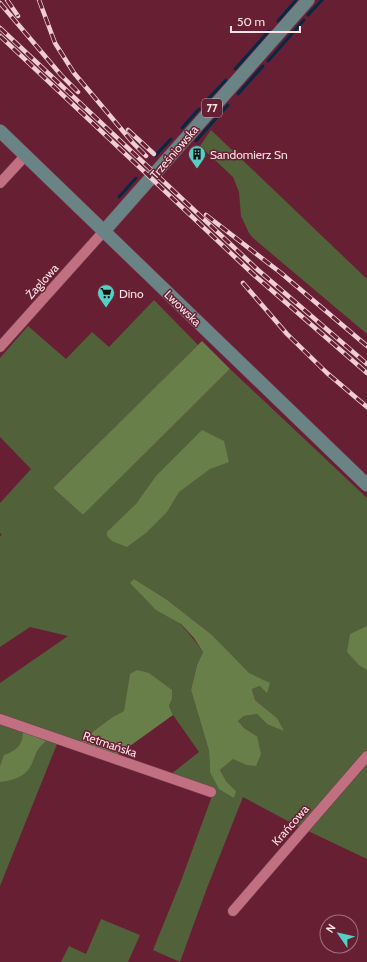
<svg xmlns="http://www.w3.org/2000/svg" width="367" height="962" font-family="Cabin,sans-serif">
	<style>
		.green { fill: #51613a; fill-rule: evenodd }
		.forest { fill: #687f49 }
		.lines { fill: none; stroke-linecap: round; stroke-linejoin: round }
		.stream { stroke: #052945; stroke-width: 3 }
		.minor-casing { stroke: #7b3f54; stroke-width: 11 }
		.major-casing { stroke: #7b3f54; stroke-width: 14 }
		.minor { stroke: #c17081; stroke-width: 10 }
		.major { stroke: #6a8486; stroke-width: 13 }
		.rail-casing { stroke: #eeced4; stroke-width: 4.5 }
		.rail { stroke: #672033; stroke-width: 3; stroke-dasharray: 9; stroke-linecap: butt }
		.labels { text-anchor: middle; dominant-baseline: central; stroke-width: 3; stroke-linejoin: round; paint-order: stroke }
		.shield { fill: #672033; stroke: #d0a8b0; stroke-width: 1 }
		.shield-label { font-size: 11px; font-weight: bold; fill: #fde2e6 }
		.street-label { font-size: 12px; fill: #fde2e6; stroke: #672033 }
		.poi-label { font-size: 12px; fill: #fde2e6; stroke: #672033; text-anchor: start }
	</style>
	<rect width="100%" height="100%" fill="#672033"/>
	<g class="green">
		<path d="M 211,130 L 367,279 L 367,334 L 253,238 L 249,233 L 241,216 L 239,192 L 233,177 L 200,146 Z"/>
		<path d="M 154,300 L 198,345 L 53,488 L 83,515 L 230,369 L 367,498 L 367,750 L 301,828 L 243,797 L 207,888 L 180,962 L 153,950 L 181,881 L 212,796 L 216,791 L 170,775 L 199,752 L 173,715 L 169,706 L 172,699 L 130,674 L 125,711 L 111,718 L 79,742 L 0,715 L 0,683 L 68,636 L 30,627 L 0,647 L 0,536 L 2,535 L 0,533 L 0,503 L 31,469 L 0,437 L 0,358 L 28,326 L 66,359 L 92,332 L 109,347 ZM 134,579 L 166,599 L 211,634 L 260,686 L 252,689 L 255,700 L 277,718 L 267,724 L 257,714 L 244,716 L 238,721 L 244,728 L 257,736 L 246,765 L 233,758 L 220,770 L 226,781 L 236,791 L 210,772 L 209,751 L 191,690 L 197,665 L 203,652 C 184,624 158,602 134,579 Z"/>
		<path d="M 0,724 L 57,744 L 0,886 Z"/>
		<path d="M 367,758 L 367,859 L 306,830 Z"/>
		<path d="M 101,919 L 140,935 L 128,962 L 61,962 L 69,946 L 86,954 Z"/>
	</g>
	<g class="forest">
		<path d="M 202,341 L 230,369 L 83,515 L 53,488 Z"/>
		<path d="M 202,430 L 224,441 L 229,462 L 210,469 L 179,492 L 167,512 L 146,533 L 127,547 L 112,541 L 107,536 L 107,532 L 136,504 L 156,476 Z"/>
		<path d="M 134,579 L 166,599 L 211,634 L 249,673 L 270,683 L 267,693 L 260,686 L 252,689 L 255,700 L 277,718 L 284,731 L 267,724 L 257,714 L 244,716 L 238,721 L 244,728 L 257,736 L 261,754 L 256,766 L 246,765 L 233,759 L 220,770 L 226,781 L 236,791 L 234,798 L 219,789 L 210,772 L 209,751 L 191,690 L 197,665 L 203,652 L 194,638 L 181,624 L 156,610 L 130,583 Z"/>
		<path d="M 367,626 L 367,670 L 359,665 L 347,652 L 350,634 Z"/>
		<path d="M 137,670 L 149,673 L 172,690 L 172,699 L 169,706 L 173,715 L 116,756 L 79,742 L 111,718 L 124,711 L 130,674 Z"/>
		<path d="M 23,732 L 46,741 C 34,751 37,755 30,767 C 25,777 10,781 0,782 L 0,766 L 4,755 C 16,751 23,745 23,732 Z"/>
	</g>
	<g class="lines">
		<g class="stream">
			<path d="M 308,15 L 322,0"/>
			<path d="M 278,21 L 296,0"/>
			<path d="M 268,61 L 304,20"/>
			<path d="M 235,69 L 269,31"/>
			<path d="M 238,94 L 263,66"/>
			<path d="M 208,99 L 226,80"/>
			<path d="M 182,128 L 199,109"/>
			<path d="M 196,141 L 228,105"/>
			<path d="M 155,156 L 171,139"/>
			<path d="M 119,197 L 136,178"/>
		</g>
		<g class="minor-casing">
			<g id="minor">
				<path d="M 0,183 L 25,156"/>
				<path d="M 0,347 L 104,231"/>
				<path d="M 0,719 L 211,792"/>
				<path d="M 233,911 L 367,756"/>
			</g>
		</g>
		<g class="major-casing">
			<g id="major">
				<path d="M 0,131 L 367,485"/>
				<path d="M 104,231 L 308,0"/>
			</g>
		</g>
		<use href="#minor" class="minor"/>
		<use href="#major" class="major"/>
		<g class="rail-casing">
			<g id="rail">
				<path d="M 7,0 L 18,16"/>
				<path d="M 39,0 L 55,43 L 74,73 L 133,143 L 146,156"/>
				<path d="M 0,3 L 61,75 L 78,92"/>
				<path d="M 0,28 L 258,270 L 367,364"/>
				<path d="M 0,36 L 254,275 L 367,373"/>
				<path d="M 128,130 L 154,154"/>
				<path d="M 206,215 L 281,273 L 367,346"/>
				<path d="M 243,283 L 287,334 L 327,373 L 367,407"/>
			</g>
		</g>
		<use href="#rail" class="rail"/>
	</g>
	<defs>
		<g id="building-pin" transform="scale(0.9)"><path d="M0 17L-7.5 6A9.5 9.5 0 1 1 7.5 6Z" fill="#56cec3" stroke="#672033"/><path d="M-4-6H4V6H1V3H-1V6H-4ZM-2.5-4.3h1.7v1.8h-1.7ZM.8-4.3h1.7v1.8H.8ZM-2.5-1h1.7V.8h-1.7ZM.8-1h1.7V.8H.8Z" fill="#111"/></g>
		<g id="supermarket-pin" transform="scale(0.9)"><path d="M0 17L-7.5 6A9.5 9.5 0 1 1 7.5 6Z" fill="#56cec3" stroke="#672033"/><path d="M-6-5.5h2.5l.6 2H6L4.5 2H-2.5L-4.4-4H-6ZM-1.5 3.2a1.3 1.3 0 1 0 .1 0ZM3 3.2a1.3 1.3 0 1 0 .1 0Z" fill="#111"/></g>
	</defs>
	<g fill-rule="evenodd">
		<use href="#building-pin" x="197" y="154"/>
		<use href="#supermarket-pin" x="106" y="293"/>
	</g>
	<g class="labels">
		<rect class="shield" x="202" y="99" width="20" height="18" rx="3"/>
		<g class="shield-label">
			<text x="212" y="108">77</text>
		</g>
		<g class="street-label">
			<text transform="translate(174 152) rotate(-49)">Trześniowska</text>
			<text transform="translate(42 281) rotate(-48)">Żaglowa</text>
			<text transform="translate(183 308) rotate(44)">Lwowska</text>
			<text transform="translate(110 744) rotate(19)">Retmańska</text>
			<text transform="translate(290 825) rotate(-49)">Krańcowa</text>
		</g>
		<g class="poi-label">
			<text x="210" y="154">Sandomierz Sn</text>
			<text x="119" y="293">Dino</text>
		</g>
	</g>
	<g transform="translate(339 934) rotate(304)"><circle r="19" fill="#672033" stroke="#a36e7b"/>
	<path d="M0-3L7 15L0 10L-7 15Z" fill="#56cec3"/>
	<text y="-6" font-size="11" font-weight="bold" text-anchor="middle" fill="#fde2e6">N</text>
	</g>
	<path d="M231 26v6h69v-6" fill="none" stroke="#fde2e6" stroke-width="2"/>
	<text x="237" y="26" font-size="12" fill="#fde2e6" stroke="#672033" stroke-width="3" paint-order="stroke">50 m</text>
</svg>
